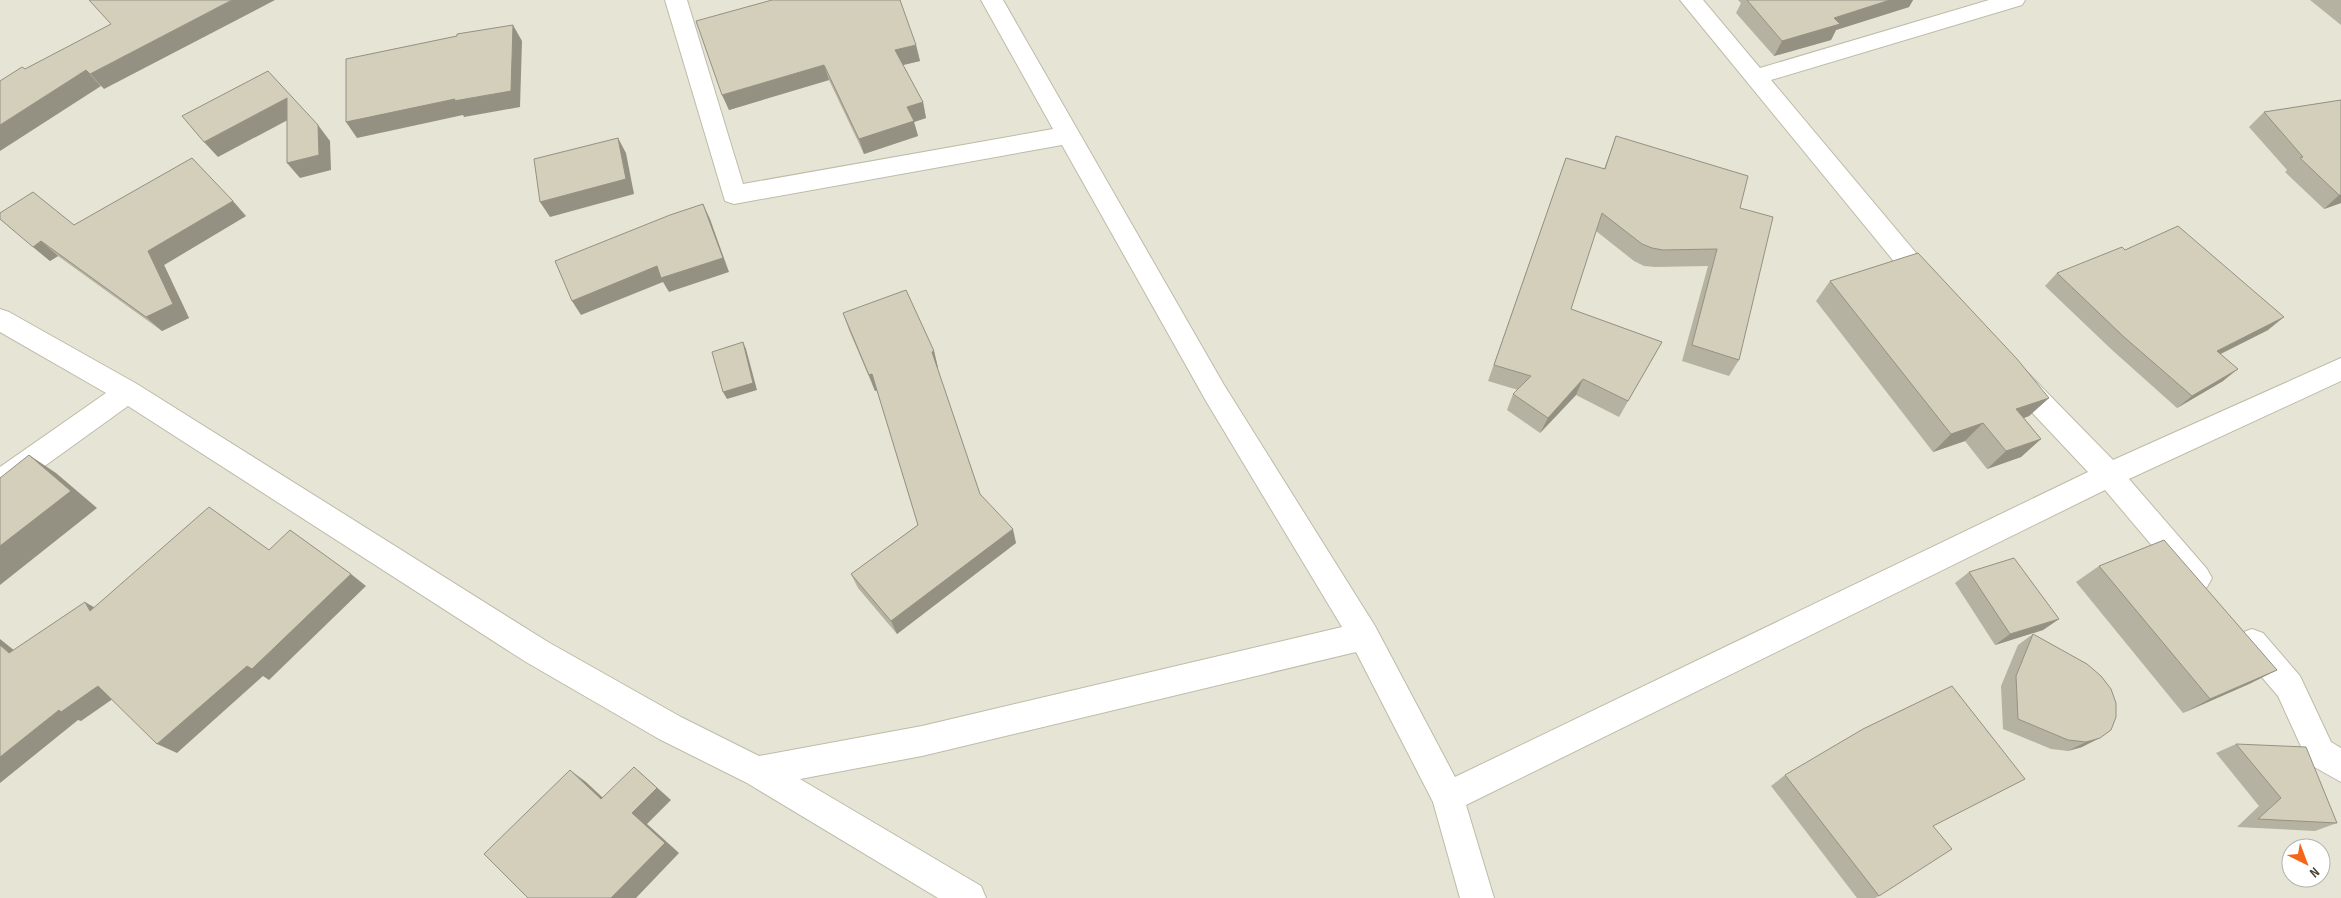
<svg xmlns="http://www.w3.org/2000/svg" width="2341" height="898" font-family="'Sofia Sans Condensed',sans-serif">
	<style>
		.residential { fill: #e6e4d4; fill-rule: evenodd }
		.lines { fill: none; stroke-linecap: round; stroke-linejoin: round }
		.minor-casing { stroke: #bebba8; stroke-width: 2 }
		.minor { fill: #fff; fill-rule: evenodd }
		.wall { fill: #b6b2a1 }
		.shaded-wall { fill: #949183 }
		.building { fill: #d4cfbb; stroke: #949183 }
	</style>
	<rect width="100%" height="100%" fill="#f3f1e6"/>
	<path class="residential" d="M 0,0 L 2341,0 L 2341,898 L 0,898 ZM 2291,848 L 2321,848 L 2321,878 L 2291,878 Z"/>
	<g class="lines">
		<g class="minor-casing">
			<g id="minor">
				<path d="M 665,0 L 687,0 L 743,184 L 1053,129 L 981,0 L 1003,0 L 1224,385 L 1375,626 L 1455,777 L 2088,472 L 2007,386 L 2003,378 L 2007,370 L 2016,367 L 2025,370 L 2113,460 L 2341,358 L 2341,381 L 2129,479 L 2207,569 L 2212,578 L 2207,587 L 2197,591 L 2187,587 L 2105,490 L 1466,805 L 1494,898 L 1460,898 L 1433,802 L 1356,652 L 922,756 L 800,779 L 981,886 L 986,898 L 938,898 L 747,783 L 659,739 L 526,662 L 128,406 L 10,491 L 0,494 L 0,467 L 106,393 L 0,332 L 0,309 L 9,312 L 137,384 L 548,642 L 681,717 L 759,756 L 922,726 L 1342,627 L 1206,401 L 1062,145 L 734,204 L 725,201 Z"/>
				<path d="M 1680,0 L 1703,0 L 1760,68 L 1989,0 L 2025,0 L 2022,5 L 1771,80 L 1937,278 L 1941,285 L 1937,292 L 1928,295 L 1919,292 Z"/>
				<path d="M 2252,629 L 2263,633 L 2300,676 L 2331,742 L 2341,748 L 2341,782 L 2309,764 L 2278,696 L 2241,653 L 2237,643 L 2241,633 Z"/>
			</g>
		</g>
		<use href="#minor" class="minor"/>
	</g>
	<g class="wall">
		<path d="M 1738,0 L 1913,0 L 1909,7 L 1836,30 L 1831,40 L 1774,56 L 1736,13 L 1741,3 Z"/>
		<path d="M 2310,0 L 2341,0 L 2341,25 Z"/>
		<path d="M 696,21 L 916,45 L 920,61 L 903,65 L 923,102 L 926,118 L 914,122 L 918,136 L 864,154 L 829,80 L 729,110 Z"/>
		<path d="M 2341,100 L 2341,203 L 2324,209 L 2285,172 L 2287,170 L 2249,127 L 2264,112 Z"/>
		<path d="M 1616,136 L 1740,208 L 1739,360 L 1729,376 L 1682,361 L 1708,266 L 1655,267 L 1644,266 L 1634,261 L 1596,231 L 1571,309 L 1662,342 L 1619,417 L 1576,395 L 1540,433 L 1507,410 L 1513,394 L 1518,390 L 1488,381 L 1566,158 L 1604,169 Z"/>
		<path d="M 246,216 L 164,265 L 189,318 L 162,331 L 58,256 L 50,261 L 0,219 L 74,225 Z"/>
		<path d="M 2125,250 L 2268,330 L 2221,354 L 2223,381 L 2177,408 L 2111,349 L 2045,286 L 2057,273 Z"/>
		<path d="M 1830,281 L 2049,398 L 2029,416 L 2024,418 L 2041,439 L 2021,457 L 1987,469 L 1965,441 L 1933,452 L 1816,301 Z"/>
		<path d="M 843,313 L 934,351 L 938,368 L 937,368 L 980,494 L 1016,543 L 897,634 L 858,588 L 851,574 L 918,525 L 877,390 L 875,391 L 849,330 Z"/>
		<path d="M 2099,566 L 2277,670 L 2249,684 L 2183,713 L 2076,582 Z"/>
		<path d="M 1969,572 L 2059,619 L 2043,630 L 1995,645 L 1955,583 Z"/>
		<path d="M 2033,634 L 2116,703 L 2082,747 L 2068,751 L 2051,749 L 2003,729 L 2001,686 L 2018,645 Z"/>
		<path d="M 2236,744 L 2337,823 L 2315,831 L 2237,827 L 2259,806 L 2216,753 Z"/>
		<path d="M 1785,775 L 1933,826 L 1879,896 L 1875,898 L 1857,898 L 1771,786 Z"/>
	</g>
	<g class="shaded-wall">
		<path d="M 232,0 L 275,0 L 104,89 L 90,74 Z"/>
		<path d="M 1890,0 L 1913,0 L 1909,7 L 1836,30 L 1831,40 L 1774,56 L 1782,41 L 1834,18 Z"/>
		<path d="M 513,25 L 522,41 L 520,107 L 464,117 L 463,115 L 357,138 L 346,122 Z"/>
		<path d="M 916,45 L 920,61 L 899,66 L 895,50 Z"/>
		<path d="M 824,65 L 829,80 L 729,110 L 722,95 Z"/>
		<path d="M 86,70 L 101,86 L 0,151 L 0,125 Z"/>
		<path d="M 287,98 L 299,114 L 218,157 L 204,142 Z"/>
		<path d="M 923,102 L 926,118 L 914,122 L 918,136 L 864,154 L 859,139 L 907,107 Z"/>
		<path d="M 318,125 L 330,141 L 331,170 L 300,178 L 287,163 Z"/>
		<path d="M 618,138 L 626,153 L 634,194 L 550,217 L 540,202 Z"/>
		<path d="M 2339,195 L 2341,195 L 2341,203 L 2324,209 Z"/>
		<path d="M 233,201 L 246,216 L 164,265 L 189,318 L 162,331 L 146,317 L 148,251 Z"/>
		<path d="M 703,204 L 710,219 L 729,272 L 669,292 L 663,282 L 581,315 L 572,301 Z"/>
		<path d="M 41,241 L 58,256 L 50,261 L 33,247 Z"/>
		<path d="M 2284,317 L 2268,330 L 2202,363 L 2217,351 Z"/>
		<path d="M 743,342 L 746,349 L 757,390 L 727,399 L 723,392 Z"/>
		<path d="M 934,351 L 938,368 L 936,368 L 932,352 Z"/>
		<path d="M 2238,369 L 2223,381 L 2177,408 L 2192,396 Z"/>
		<path d="M 872,374 L 878,390 L 875,391 L 869,375 Z"/>
		<path d="M 1583,379 L 1576,395 L 1540,433 L 1548,418 Z"/>
		<path d="M 2049,398 L 2029,416 L 1997,428 L 2016,409 Z"/>
		<path d="M 1983,423 L 1965,441 L 1933,452 L 1951,434 Z"/>
		<path d="M 2041,439 L 2021,457 L 1987,469 L 2006,451 Z"/>
		<path d="M 29,455 L 56,473 L 97,508 L 0,585 L 0,546 Z"/>
		<path d="M 1013,529 L 1016,543 L 897,634 L 891,621 Z"/>
		<path d="M 351,574 L 366,586 L 269,680 L 263,676 L 177,753 L 157,744 Z"/>
		<path d="M 85,602 L 104,613 L 90,611 Z"/>
		<path d="M 2059,619 L 2043,630 L 1995,645 L 2010,634 Z"/>
		<path d="M 0,639 L 30,663 L 9,653 L 0,645 Z"/>
		<path d="M 2277,670 L 2249,684 L 2183,713 L 2210,699 Z"/>
		<path d="M 98,686 L 117,696 L 81,721 L 78,720 L 0,783 L 0,757 L 59,710 Z"/>
		<path d="M 2100,738 L 2082,747 L 2068,751 L 2086,742 Z"/>
		<path d="M 634,767 L 671,800 L 647,824 L 679,853 L 636,898 L 611,898 L 632,813 Z"/>
		<path d="M 570,770 L 586,782 L 616,810 L 601,799 Z"/>
	</g>
	<g class="building">
		<path d="M 89,0 L 232,0 L 90,74 L 86,70 L 0,125 L 0,81 L 22,67 L 25,69 L 111,24 Z"/>
		<path d="M 772,0 L 900,0 L 916,45 L 895,50 L 923,102 L 907,107 L 914,121 L 859,139 L 824,65 L 722,95 L 696,21 Z"/>
		<path d="M 1747,0 L 1890,0 L 1834,18 L 1840,24 L 1782,41 Z"/>
		<path d="M 513,25 L 511,91 L 454,101 L 455,99 L 346,122 L 346,59 L 457,36 L 457,34 Z"/>
		<path d="M 268,71 L 318,125 L 319,155 L 287,163 L 287,98 L 204,142 L 182,116 Z"/>
		<path d="M 2341,100 L 2341,195 L 2339,195 L 2300,158 L 2303,157 L 2264,112 Z"/>
		<path d="M 1616,136 L 1748,176 L 1740,208 L 1773,217 L 1739,360 L 1692,345 L 1717,249 L 1663,250 L 1652,248 L 1642,244 L 1602,213 L 1571,309 L 1662,342 L 1628,401 L 1583,379 L 1548,418 L 1513,394 L 1531,376 L 1494,365 L 1566,158 L 1605,169 Z"/>
		<path d="M 618,138 L 626,179 L 540,202 L 534,159 Z"/>
		<path d="M 192,158 L 233,201 L 148,251 L 173,304 L 146,317 L 41,241 L 33,247 L 0,219 L 0,213 L 33,192 L 74,225 Z"/>
		<path d="M 703,204 L 723,258 L 661,278 L 657,266 L 572,301 L 555,261 L 670,215 Z"/>
		<path d="M 2178,226 L 2284,317 L 2217,351 L 2238,369 L 2192,396 L 2124,337 L 2057,273 L 2122,247 L 2125,250 Z"/>
		<path d="M 1918,253 L 2017,359 L 2049,398 L 2016,409 L 2041,439 L 2006,451 L 1983,423 L 1951,434 L 1830,281 Z"/>
		<path d="M 906,290 L 934,351 L 932,352 L 980,494 L 1013,529 L 891,621 L 851,574 L 918,525 L 872,374 L 869,375 L 843,313 Z"/>
		<path d="M 743,342 L 753,383 L 723,392 L 712,352 Z"/>
		<path d="M 29,455 L 71,491 L 0,546 L 0,478 Z"/>
		<path d="M 209,507 L 269,550 L 290,530 L 351,574 L 252,669 L 247,666 L 157,744 L 98,686 L 61,712 L 59,710 L 0,757 L 0,645 L 9,653 L 85,602 L 90,611 Z"/>
		<path d="M 2164,540 L 2277,670 L 2210,699 L 2099,566 Z"/>
		<path d="M 2014,558 L 2059,619 L 2010,634 L 1969,572 Z"/>
		<path d="M 2033,634 L 2087,664 L 2101,676 L 2111,689 L 2116,703 L 2116,717 L 2111,730 L 2100,738 L 2086,742 L 2068,740 L 2018,719 L 2016,676 Z"/>
		<path d="M 1952,686 L 2025,779 L 1933,826 L 1952,849 L 1879,896 L 1785,775 L 1863,729 Z"/>
		<path d="M 2236,744 L 2306,747 L 2337,823 L 2258,819 L 2281,798 Z"/>
		<path d="M 634,767 L 657,788 L 632,813 L 665,843 L 611,898 L 528,898 L 484,854 L 570,770 L 601,799 Z"/>
	</g>
	<g transform="translate(2306 863) rotate(138)"><circle r="24" fill="#ffffff" stroke="#b5b3ae"/>
	<path d="M0-4L9 19L0 12L-9 19Z" fill="#f66619"/>
	<text y="-8" font-size="14" font-weight="bold" text-anchor="middle" fill="#454235">N</text>
	</g>
</svg>
